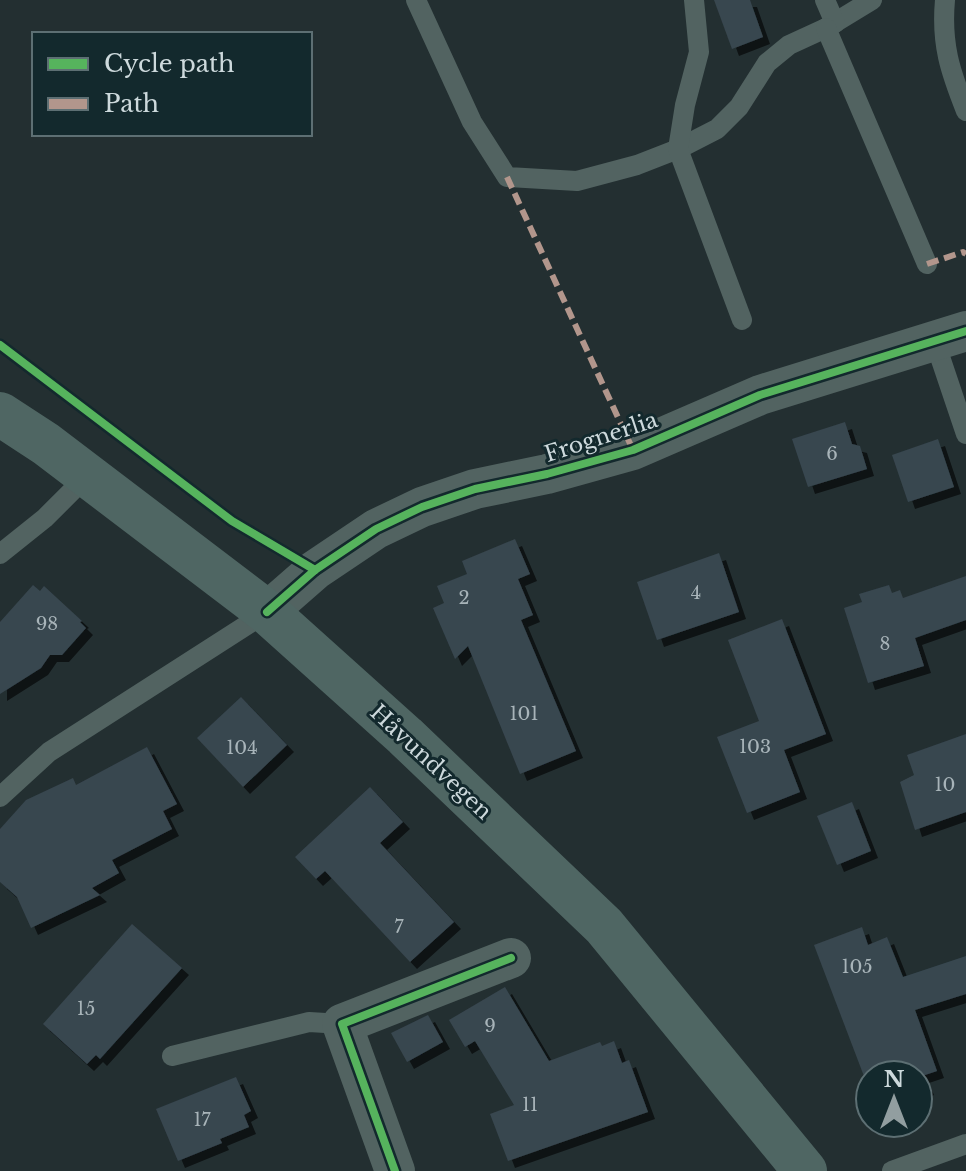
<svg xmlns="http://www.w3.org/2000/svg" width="966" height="1171" font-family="'Libre Baskerville',serif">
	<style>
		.building { fill: #38464f; filter: url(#shadow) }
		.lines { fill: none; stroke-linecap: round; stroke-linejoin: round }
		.service { stroke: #526361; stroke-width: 20 }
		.minor { stroke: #526361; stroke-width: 40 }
		.secondary { stroke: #4f6663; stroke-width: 44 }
		.quiet { stroke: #b2968c; stroke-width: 6; stroke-dasharray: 12 6; stroke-linecap: butt }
		.cycleway-casing { stroke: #13292d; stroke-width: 13 }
		.cycleway { stroke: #56b35d; stroke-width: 8 }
		.labels { text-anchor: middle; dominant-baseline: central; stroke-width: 6; stroke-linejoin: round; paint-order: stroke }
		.number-label { font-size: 18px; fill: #a8b4b9 }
		.street-label { font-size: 22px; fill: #cdd9dc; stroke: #13292d }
	</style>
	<defs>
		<filter id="shadow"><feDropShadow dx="7" dy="7" stdDeviation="0" flood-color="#0009"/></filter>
	</defs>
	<rect width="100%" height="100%" fill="#232f31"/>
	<g class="building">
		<path d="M 714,0 L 750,0 L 763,37 L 732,49 Z"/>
		<path d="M 845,422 L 852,444 L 860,446 L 867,469 L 808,487 L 792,439 Z"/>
		<path d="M 938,439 L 954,487 L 908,502 L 892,455 Z"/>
		<path d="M 515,539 L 530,574 L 518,579 L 533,615 L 521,620 L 576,751 L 520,774 L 468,646 L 455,659 L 433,608 L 444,603 L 437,586 L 467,574 L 462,561 Z"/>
		<path d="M 719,553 L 739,612 L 657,640 L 637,582 Z"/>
		<path d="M 966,576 L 966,620 L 915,638 L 924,666 L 868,683 L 844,608 L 862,602 L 859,594 L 889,585 L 892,593 L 900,590 L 903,598 Z"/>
		<path d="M 33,585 L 40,591 L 44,586 L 82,621 L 80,622 L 86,628 L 62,655 L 50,655 L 41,668 L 0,694 L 0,622 Z"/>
		<path d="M 782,619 L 826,734 L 784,750 L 800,792 L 747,813 L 717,737 L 759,721 L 728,640 Z"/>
		<path d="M 241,697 L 287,745 L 243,787 L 197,738 Z"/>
		<path d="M 966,734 L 966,812 L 915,830 L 900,782 L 914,775 L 907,755 Z"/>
		<path d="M 147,747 L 177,804 L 163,811 L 172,829 L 112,860 L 119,873 L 92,888 L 100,895 L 31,928 L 17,897 L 0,882 L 0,829 L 26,800 L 73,778 L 76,785 Z"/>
		<path d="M 370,787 L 403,822 L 380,843 L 454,922 L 410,962 L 325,871 L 316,879 L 295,857 Z"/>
		<path d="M 852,802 L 871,851 L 837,865 L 817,816 Z"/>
		<path d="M 132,924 L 182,968 L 100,1059 L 96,1055 L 87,1064 L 43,1024 Z"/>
		<path d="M 862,927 L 868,945 L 887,937 L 903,977 L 966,956 L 966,994 L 915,1010 L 937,1071 L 922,1076 L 927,1088 L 918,1092 L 918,1075 L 870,1075 L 870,1092 L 814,945 Z"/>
		<path d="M 505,987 L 549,1061 L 600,1042 L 602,1046 L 614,1041 L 622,1063 L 629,1060 L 648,1112 L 508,1161 L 490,1114 L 514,1105 L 475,1041 L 465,1047 L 449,1020 Z"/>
		<path d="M 428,1015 L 443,1042 L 407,1062 L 391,1033 Z"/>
		<path d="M 236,1077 L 251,1111 L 244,1115 L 249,1127 L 220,1139 L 222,1143 L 178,1161 L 156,1109 Z"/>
	</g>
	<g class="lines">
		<g class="service">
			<path d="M 416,0 L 472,122 L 507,177 L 577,181 L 637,165 L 678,149 L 717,129 L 739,107 L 767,63 L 789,45 L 826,28 L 872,0"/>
			<path d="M 694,0 L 699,52 L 685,105 L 678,149 L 742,320"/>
			<path d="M 825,0 L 835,23"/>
			<path d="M 945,0 C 941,44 950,71 966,111"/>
			<path d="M 826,28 L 927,264"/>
			<path d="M 935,342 L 966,434"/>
			<path d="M 0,554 L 45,518 L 87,476"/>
			<path d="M 0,797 L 49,752 L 267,612"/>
			<path d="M 172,1056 L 309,1022 L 342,1024"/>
			<path d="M 892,1171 L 966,1144"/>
		</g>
		<g class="minor">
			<path d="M 267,612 L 315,570 L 376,529 L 422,507 L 475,489 L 547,474 L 633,450 L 760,395 L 966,331"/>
			<path d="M 395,1171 L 342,1024 L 511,958"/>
		</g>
		<path class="secondary" d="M 0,414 L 46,444 L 267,612 L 405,736 L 604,926 L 805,1171"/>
		<g class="quiet">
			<path d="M 507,177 L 633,450"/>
			<path d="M 927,264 L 963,252 L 966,254"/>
		</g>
		<g class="cycleway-casing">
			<g id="cycleway">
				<path d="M 0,345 L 232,521 L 315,570"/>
				<path d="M 267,612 L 315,570 L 376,529 L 422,507 L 475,489 L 547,474 L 633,450 L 760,395 L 966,331"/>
				<path d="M 395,1171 L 342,1024 L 511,958"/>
			</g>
		</g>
		<use href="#cycleway" class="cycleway"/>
	</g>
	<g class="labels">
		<g class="number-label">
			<text x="832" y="454">6</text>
			<text x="696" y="593">4</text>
			<text x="464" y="598">2</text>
			<text x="47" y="624">98</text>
			<text x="885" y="644">8</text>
			<text x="524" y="714">101</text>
			<text x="755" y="747">103</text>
			<text x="242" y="748">104</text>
			<text x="945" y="785">10</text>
			<text x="399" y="927">7</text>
			<text x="857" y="967">105</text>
			<text x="86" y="1009">15</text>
			<text x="490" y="1026">9</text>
			<text x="530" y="1105">11</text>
			<text x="202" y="1120">17</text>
		</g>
		<g class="street-label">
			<text transform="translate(601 437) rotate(-18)">Frognerlia</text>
			<text transform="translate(431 762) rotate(43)">Håvundvegen</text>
		</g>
	</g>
	<rect x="32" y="32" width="280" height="104" fill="#13292d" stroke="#5d6f73" stroke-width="2"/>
	<rect x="48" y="58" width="40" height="12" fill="#56b35d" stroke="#5d6f73" stroke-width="2"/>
	<text x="104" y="72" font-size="24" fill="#cdd9dc">Cycle path</text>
	<rect x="48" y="98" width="40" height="12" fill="#b2968c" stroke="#5d6f73" stroke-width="2"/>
	<text x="104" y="112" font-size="24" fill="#cdd9dc">Path</text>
	<g transform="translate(894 1099)"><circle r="38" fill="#13292d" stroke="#5d6f73" stroke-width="2"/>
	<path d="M0-6L14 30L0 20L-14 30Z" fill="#929ea0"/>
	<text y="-12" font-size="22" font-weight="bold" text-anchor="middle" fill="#cdd9dc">N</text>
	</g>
</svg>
